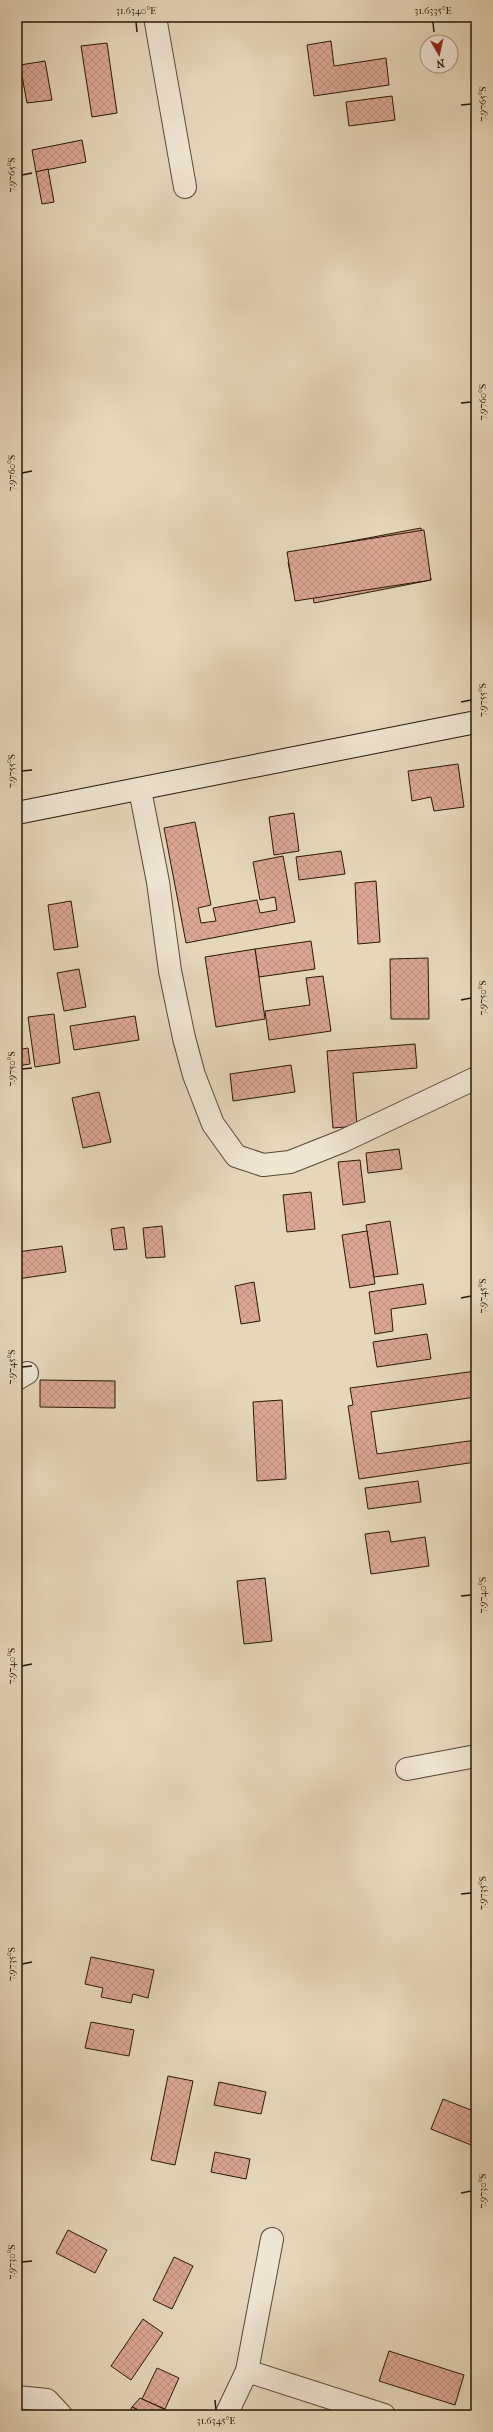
<svg xmlns="http://www.w3.org/2000/svg" width="493" height="2432" font-family="'IM FELL French Canon',serif">
	<style>
		.building { fill: url(#building-cross-hatch); stroke: #271804 }
		.lines { fill: none; stroke-linecap: round; stroke-linejoin: round }
		.street-casing { stroke: #574832; stroke-width: 24 }
		.secondary-casing { stroke: #271804; stroke-width: 24 }
		.street { stroke: #efe5d3; stroke-width: 22 }
		.secondary { stroke: #efe5d3; stroke-width: 22 }
		.ticks { fill: none; stroke: #271804; stroke-width: 1.5 }
		.neatline { fill: none; stroke: #271804; stroke-width: 1.5 }
		.ticks-label { font-size: 10px; text-anchor: middle; fill: #271804 }
	</style>
	<defs>
		<pattern id="building-cross-hatch" width="8" height="8" patternUnits="userSpaceOnUse"><rect width="8" height="8" fill="#dba794"/><path d="M0 0l8 8M0 8l8-8" fill="none" stroke="#bc8f7e"/></pattern>
	</defs>
	<rect width="100%" height="100%" fill="#e6d7bb"/>
	<filter id="stains"><feTurbulence type="fractalNoise" baseFrequency=".005" numOctaves="4"/><feColorMatrix values="0 0 0 0 .2 0 0 0 0 .09 0 0 0 0 .02 0 0 0 .5 -.17"/></filter>
	<radialGradient id="worn" r=".72"><stop offset=".6" stop-color="#630" stop-opacity="0"/><stop offset="1" stop-color="#630" stop-opacity=".3"/></radialGradient>
	<g class="building">
		<path d="M 331,41 L 334,66 L 386,58 L 389,85 L 314,96 L 307,45 Z"/>
		<path d="M 107,43 L 117,113 L 92,117 L 81,46 Z"/>
		<path d="M 45,61 L 52,100 L 27,103 L 20,65 Z"/>
		<path d="M 392,96 L 395,120 L 349,126 L 346,102 Z"/>
		<path d="M 82,140 L 86,162 L 36,172 L 32,150 Z"/>
		<path d="M 48,169 L 54,202 L 42,204 L 36,172 Z"/>
		<path d="M 421,528 L 431,580 L 314,603 L 312,590 L 294,593 L 288,562 L 306,559 L 304,550 Z"/>
		<path d="M 424,530 L 431,580 L 295,601 L 287,552 Z"/>
		<path d="M 458,764 L 464,807 L 434,811 L 431,797 L 412,801 L 408,771 Z"/>
		<path d="M 294,813 L 299,851 L 274,855 L 269,817 Z"/>
		<path d="M 195,822 L 211,905 L 198,908 L 201,923 L 216,921 L 213,908 L 257,900 L 260,913 L 277,910 L 275,897 L 260,900 L 253,862 L 283,856 L 295,922 L 186,943 L 164,828 Z"/>
		<path d="M 341,851 L 345,874 L 299,880 L 296,857 Z"/>
		<path d="M 376,881 L 380,942 L 358,944 L 355,883 Z"/>
		<path d="M 71,901 L 78,947 L 54,950 L 48,905 Z"/>
		<path d="M 311,941 L 315,969 L 259,977 L 255,949 Z"/>
		<path d="M 255,949 L 265,1019 L 216,1027 L 205,957 Z"/>
		<path d="M 428,958 L 429,1019 L 391,1019 L 390,959 Z"/>
		<path d="M 79,969 L 86,1007 L 64,1011 L 57,973 Z"/>
		<path d="M 323,976 L 331,1031 L 269,1040 L 265,1011 L 310,1005 L 306,978 Z"/>
		<path d="M 54,1014 L 60,1063 L 35,1067 L 28,1017 Z"/>
		<path d="M 135,1016 L 139,1040 L 74,1050 L 70,1026 Z"/>
		<path d="M 415,1044 L 417,1068 L 353,1073 L 357,1126 L 333,1128 L 327,1051 Z"/>
		<path d="M 28,1048 L 30,1064 L 17,1066 L 17,1050 Z"/>
		<path d="M 291,1065 L 295,1092 L 233,1101 L 230,1074 Z"/>
		<path d="M 99,1092 L 111,1142 L 83,1148 L 72,1098 Z"/>
		<path d="M 399,1149 L 402,1169 L 368,1173 L 366,1153 Z"/>
		<path d="M 360,1160 L 365,1202 L 343,1205 L 338,1162 Z"/>
		<path d="M 311,1192 L 315,1229 L 287,1232 L 283,1195 Z"/>
		<path d="M 390,1221 L 398,1274 L 374,1277 L 366,1225 Z"/>
		<path d="M 162,1226 L 165,1257 L 146,1258 L 143,1228 Z"/>
		<path d="M 124,1227 L 127,1249 L 114,1250 L 111,1229 Z"/>
		<path d="M 367,1231 L 375,1284 L 350,1288 L 342,1235 Z"/>
		<path d="M 62,1246 L 66,1272 L 17,1279 L 17,1252 Z"/>
		<path d="M 254,1282 L 260,1321 L 241,1324 L 235,1286 Z"/>
		<path d="M 423,1284 L 426,1304 L 391,1309 L 393,1331 L 375,1334 L 369,1292 Z"/>
		<path d="M 427,1334 L 431,1359 L 377,1367 L 373,1342 Z"/>
		<path d="M 476,1371 L 476,1397 L 371,1412 L 377,1454 L 476,1440 L 476,1462 L 359,1479 L 348,1406 L 353,1405 L 350,1388 Z"/>
		<path d="M 40,1380 L 115,1381 L 115,1408 L 40,1407 Z"/>
		<path d="M 282,1400 L 286,1479 L 257,1481 L 253,1402 Z"/>
		<path d="M 418,1481 L 421,1502 L 368,1509 L 365,1488 Z"/>
		<path d="M 389,1531 L 391,1542 L 425,1537 L 429,1566 L 371,1574 L 365,1534 Z"/>
		<path d="M 265,1578 L 272,1641 L 244,1644 L 237,1581 Z"/>
		<path d="M 91,1957 L 154,1970 L 148,1998 L 133,1994 L 131,2003 L 101,1997 L 103,1988 L 85,1984 Z"/>
		<path d="M 91,2022 L 134,2030 L 129,2056 L 85,2048 Z"/>
		<path d="M 168,2076 L 193,2081 L 175,2165 L 151,2160 Z"/>
		<path d="M 219,2082 L 266,2092 L 261,2114 L 214,2105 Z"/>
		<path d="M 443,2099 L 476,2112 L 476,2147 L 431,2129 Z"/>
		<path d="M 215,2152 L 250,2159 L 246,2179 L 211,2172 Z"/>
		<path d="M 68,2230 L 107,2250 L 95,2273 L 56,2253 Z"/>
		<path d="M 174,2257 L 193,2266 L 172,2309 L 153,2300 Z"/>
		<path d="M 143,2319 L 163,2333 L 131,2380 L 111,2366 Z"/>
		<path d="M 389,2351 L 464,2375 L 455,2405 L 379,2381 Z"/>
		<path d="M 157,2368 L 179,2378 L 165,2409 L 142,2399 Z"/>
		<path d="M 140,2398 L 142,2399 L 177,2415 L 149,2415 L 132,2407 Z"/>
		<path d="M 132,2407 L 149,2415 L 128,2415 Z"/>
	</g>
	<g class="lines">
		<g class="street-casing">
			<g id="street">
				<path d="M 155,17 L 185,187"/>
				<path d="M 140,790 L 158,882 L 170,971 L 184,1038 L 194,1075 L 213,1124 L 236,1156 L 263,1165 L 290,1162 L 343,1141 L 476,1078"/>
				<path d="M 17,1379 L 27,1373"/>
				<path d="M 407,1769 L 476,1756"/>
				<path d="M 247,2371 L 384,2415"/>
				<path d="M 17,2397 L 47,2400 L 61,2415"/>
				<path d="M 226,2415 L 247,2371 L 272,2239"/>
			</g>
		</g>
		<g class="secondary-casing">
			<path id="secondary" d="M 17,813 L 476,722"/>
		</g>
		<use href="#street" class="street"/>
		<use href="#secondary" class="secondary"/>
	</g>
	<path class="ticks" d="M 136,22 L 137,32M 433,22 L 434,32M 461,105 L 471,104M 22,175 L 32,173M 461,403 L 471,402M 22,473 L 32,471M 461,702 L 471,700M 22,771 L 32,770M 461,1000 L 471,998M 22,1069 L 32,1068M 461,1298 L 471,1296M 22,1367 L 32,1366M 461,1596 L 471,1595M 22,1666 L 32,1664M 461,1894 L 471,1893M 22,1964 L 32,1962M 461,2193 L 471,2191M 22,2262 L 32,2261M 215,2400 L 216,2410"/>
	<rect width="493" height="2432" fill="none" stroke="#e6d7bb" stroke-width="44"/>
	<g transform="translate(439 54) rotate(171)"><circle r="19" fill="#efe5d3" stroke="#9f9380"/>
	<path d="M0-3L7 15L0 10L-7 15Z" fill="#8f2418"/>
	<text y="-6" font-size="11" font-weight="bold" text-anchor="middle" fill="#271804">N</text>
	</g>
	<rect x="22" y="22" width="449" height="2388" class="neatline"/>
	<g class="ticks-label">
		<text x="136" y="14">31.6340°E</text>
		<text x="433" y="14">31.6335°E</text>
		<text transform="translate(482 104) rotate(-90)" y="4">7.9765°S</text>
		<text transform="translate(11 175) rotate(-90)" y="4">7.9765°S</text>
		<text transform="translate(482 402) rotate(-90)" y="4">7.9760°S</text>
		<text transform="translate(11 473) rotate(-90)" y="4">7.9760°S</text>
		<text transform="translate(482 700) rotate(-90)" y="4">7.9755°S</text>
		<text transform="translate(11 771) rotate(-90)" y="4">7.9755°S</text>
		<text transform="translate(482 998) rotate(-90)" y="4">7.9750°S</text>
		<text transform="translate(11 1069) rotate(-90)" y="4">7.9750°S</text>
		<text transform="translate(482 1296) rotate(-90)" y="4">7.9745°S</text>
		<text transform="translate(11 1367) rotate(-90)" y="4">7.9745°S</text>
		<text transform="translate(482 1595) rotate(-90)" y="4">7.9740°S</text>
		<text transform="translate(11 1666) rotate(-90)" y="4">7.9740°S</text>
		<text transform="translate(482 1893) rotate(-90)" y="4">7.9735°S</text>
		<text transform="translate(11 1964) rotate(-90)" y="4">7.9735°S</text>
		<text transform="translate(482 2191) rotate(-90)" y="4">7.9730°S</text>
		<text transform="translate(11 2262) rotate(-90)" y="4">7.9730°S</text>
		<text x="216" y="2424">31.6345°E</text>
	</g>
	<rect width="100%" height="100%" filter="url(#stains)"/>
	<rect width="100%" height="100%" fill="url(#worn)"/>
</svg>
